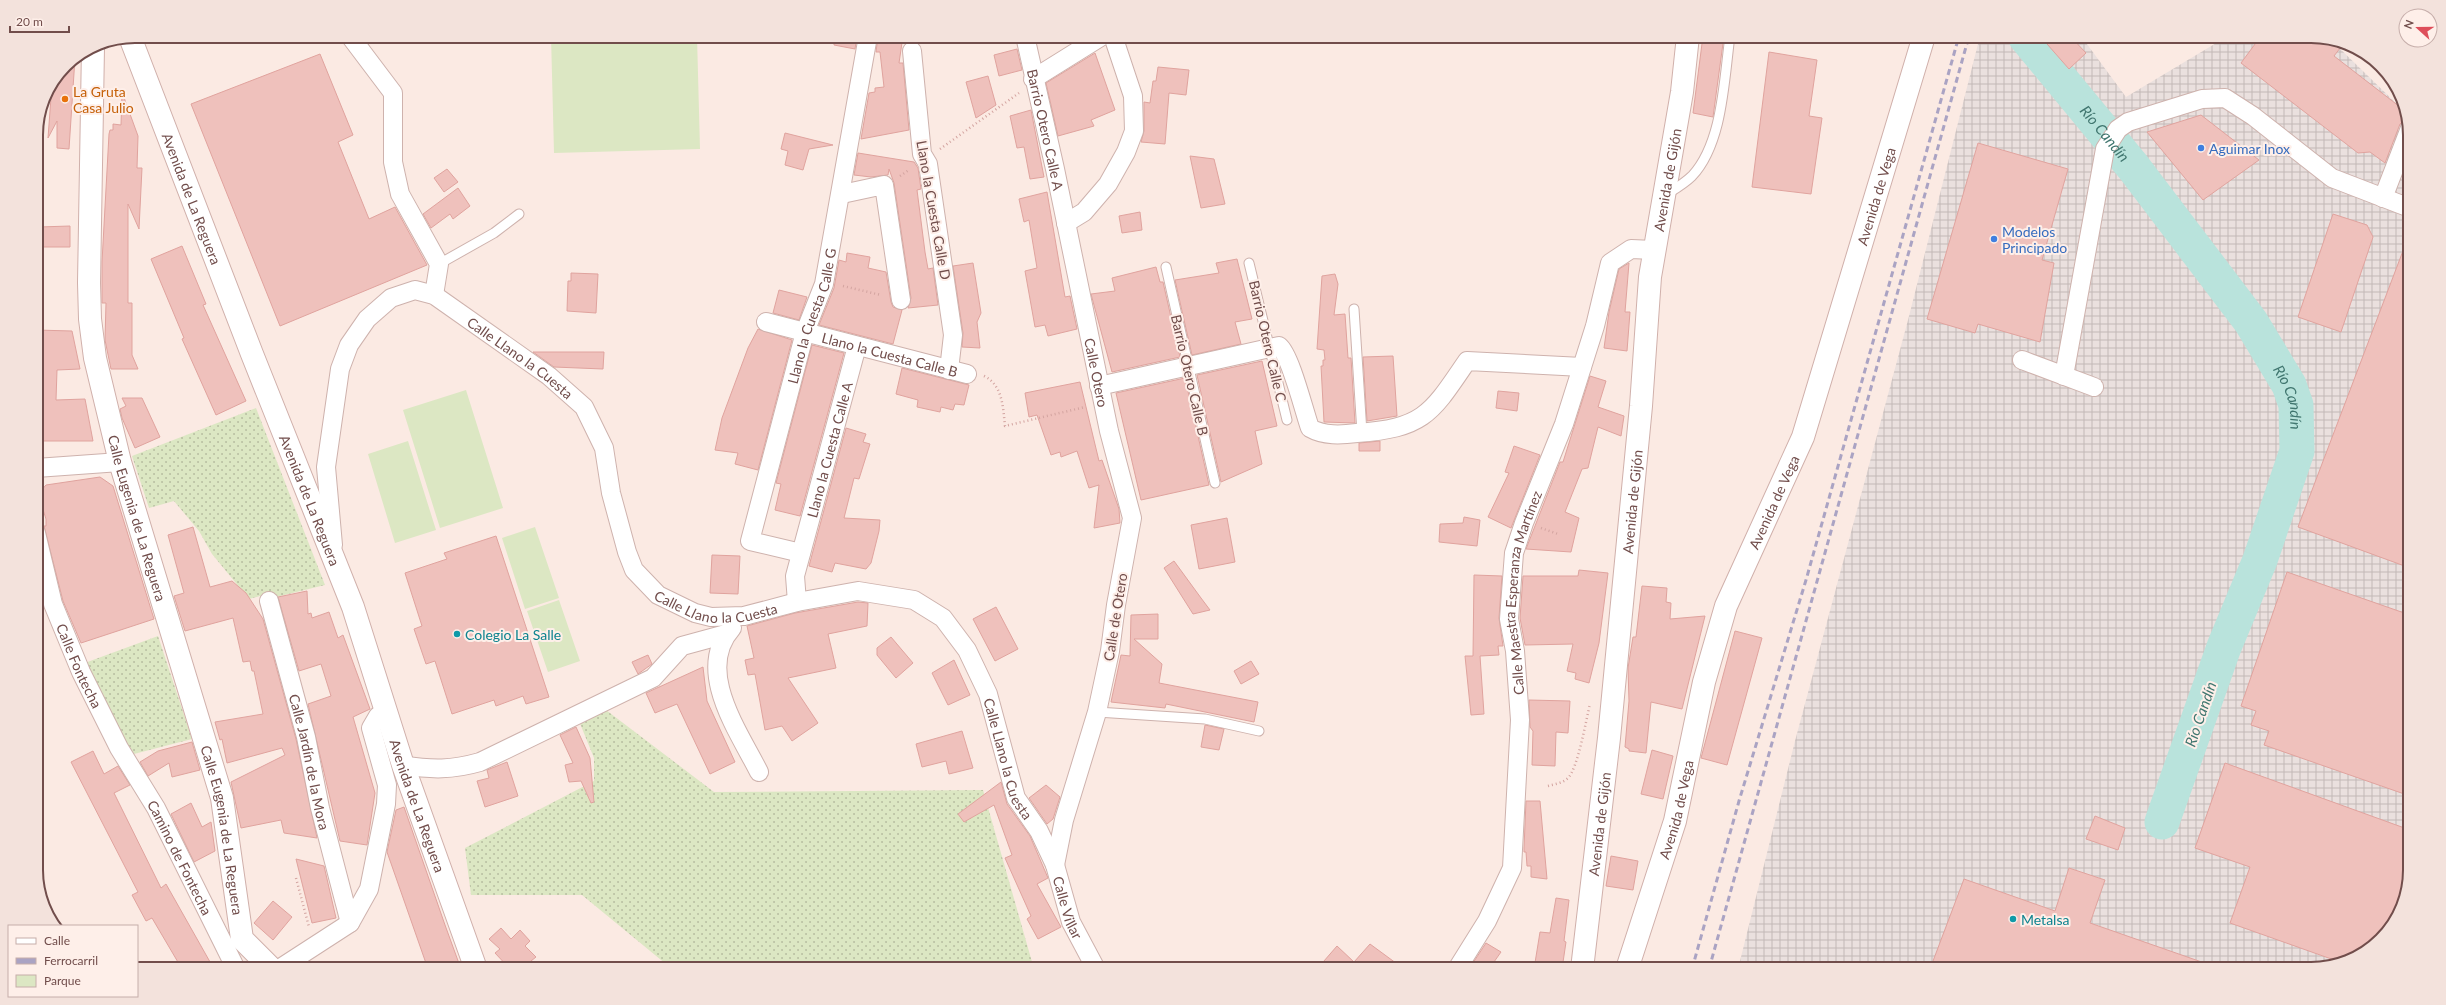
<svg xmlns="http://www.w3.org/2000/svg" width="2446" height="1005" font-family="Lato,sans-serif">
<defs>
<pattern id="industrial-grid" width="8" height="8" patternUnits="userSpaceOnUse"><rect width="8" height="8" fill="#eae0de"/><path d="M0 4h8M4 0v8" fill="none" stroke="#c2b8b6"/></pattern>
<pattern id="grass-dots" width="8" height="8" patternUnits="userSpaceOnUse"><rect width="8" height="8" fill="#dce7c3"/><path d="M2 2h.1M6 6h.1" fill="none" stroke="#b7bda0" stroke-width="1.8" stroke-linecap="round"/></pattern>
</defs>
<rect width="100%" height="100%" fill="#fbeae3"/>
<path fill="url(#industrial-grid)" d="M 1980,36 L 2081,36 L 2126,97 L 2228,36 L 2311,36 L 2331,40 L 2402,109 L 2403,107 L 2410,129 L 2410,870 L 2403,908 L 2366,952 L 2311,969 L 1738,969 L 1795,741 L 1908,320 Z"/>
<path fill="url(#grass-dots)" d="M 256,408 L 325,585 L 276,597 L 260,596 L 249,599 L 212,554 L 199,531 L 174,501 L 149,508 L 132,456 Z
M 158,636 L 192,739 L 130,755 L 82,664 Z
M 606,710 L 714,792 L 983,790 L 1034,969 L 672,969 L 582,895 L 471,895 L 465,848 L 594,781 L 594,758 L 579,721 Z"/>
<path fill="#dce7c3" d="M 551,36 L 697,36 L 700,149 L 554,153 Z
M 466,390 L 503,508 L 440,528 L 403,410 Z
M 408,441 L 436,530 L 395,543 L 368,454 Z
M 535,527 L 559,598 L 525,609 L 502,538 Z
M 559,600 L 580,661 L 548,672 L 527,611 Z"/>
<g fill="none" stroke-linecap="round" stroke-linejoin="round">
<path stroke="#b9e3dc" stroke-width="35" id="s1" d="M 2025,36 L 2134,168 L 2251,322 L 2289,385 L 2296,405 L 2297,451 L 2260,560 L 2224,647 L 2162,822"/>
</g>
<path fill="#efc1bc" stroke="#e0a39e" d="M 834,36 L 857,36 L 855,49 L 834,45 Z
M 878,36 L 903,36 L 899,63 L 903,63 L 909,130 L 861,139 L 869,93 L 875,92 L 875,88 L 884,87 L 880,52 L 876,52 Z
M 1703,36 L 1724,36 L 1713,117 L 1693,113 Z
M 2040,36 L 2070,36 L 2086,53 L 2069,69 Z
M 2261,36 L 2311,36 L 2344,43 L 2334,56 L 2404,110 L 2406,118 L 2400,124 L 2385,163 L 2370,152 L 2358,153 L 2241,63 Z
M 1017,49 L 1022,70 L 999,76 L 994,55 Z
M 1769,52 L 1817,60 L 1809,116 L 1822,118 L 1811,194 L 1752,187 Z
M 1095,53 L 1115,110 L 1091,120 L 1094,126 L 1058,136 L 1046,83 Z
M 320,54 L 353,135 L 338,142 L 369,219 L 395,207 L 427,265 L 280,326 L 191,104 Z
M 75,58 L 69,149 L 57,148 L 57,121 L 48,138 L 52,84 L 65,65 Z
M 1158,67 L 1189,70 L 1186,95 L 1169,93 L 1165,144 L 1141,142 L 1144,131 L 1144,102 L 1150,103 L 1153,81 L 1156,81 Z
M 988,76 L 996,105 L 976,118 L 966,82 Z
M 122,92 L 138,136 L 137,168 L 142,168 L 139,229 L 128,204 L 128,303 L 132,303 L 132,355 L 138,369 L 111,369 L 105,340 L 106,303 L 102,303 L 102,262 L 109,134 L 110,130 L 113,130 L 113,124 L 121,125 Z
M 1031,110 L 1044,177 L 1030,179 L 1024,147 L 1017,148 L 1010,116 Z
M 2201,115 L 2259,160 L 2203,200 L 2147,132 Z
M 785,133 L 833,145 L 809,149 L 803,170 L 785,165 L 788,151 L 781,149 Z
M 1978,143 L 2068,169 L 2042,260 L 2054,263 L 2040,342 L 1978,324 L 1975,333 L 1927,319 Z
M 858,153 L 914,162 L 918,168 L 921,189 L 917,190 L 925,252 L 928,269 L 933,268 L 938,305 L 908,308 L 911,298 L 894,183 L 889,169 L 888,175 L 871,177 L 854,175 Z
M 1190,156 L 1214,159 L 1225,204 L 1201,208 Z
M 447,169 L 458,182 L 444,192 L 434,178 Z
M 458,188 L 470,206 L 453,219 L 450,214 L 431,228 L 423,214 Z
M 1047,192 L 1065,297 L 1070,296 L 1077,329 L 1048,336 L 1045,325 L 1035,327 L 1025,271 L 1037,268 L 1029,220 L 1024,222 L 1019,199 Z
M 1140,212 L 1142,230 L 1122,233 L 1119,216 Z
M 2333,214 L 2367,225 L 2373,237 L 2341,332 L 2298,317 Z
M 70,226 L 70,247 L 40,247 L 39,227 Z
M 2409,235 L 2410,235 L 2410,568 L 2298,527 Z
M 182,246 L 206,304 L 203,305 L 246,401 L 216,415 L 182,339 L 184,338 L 151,259 Z
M 847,253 L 870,257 L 868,268 L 886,272 L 891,302 L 893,307 L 902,310 L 893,344 L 819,325 L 834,288 L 839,260 L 846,262 Z
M 1237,259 L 1252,319 L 1235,322 L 1241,344 L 1192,355 L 1175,280 L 1219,273 L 1216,263 Z
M 973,263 L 981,313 L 977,322 L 980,348 L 962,347 L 963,333 L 953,266 Z
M 1629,263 L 1625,312 L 1630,312 L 1627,351 L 1604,348 L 1609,312 L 1619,269 Z
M 1156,267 L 1160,282 L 1163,282 L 1180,357 L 1112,372 L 1091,294 L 1115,291 L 1112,278 Z
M 571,273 L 598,274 L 596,313 L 567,311 L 568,281 L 571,281 Z
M 1335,274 L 1338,284 L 1334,315 L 1345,314 L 1348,358 L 1351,358 L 1355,423 L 1324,422 L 1321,366 L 1323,366 L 1323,360 L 1325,360 L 1324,350 L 1317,349 L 1322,276 Z
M 779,290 L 807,297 L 799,320 L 773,313 Z
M 758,329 L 792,340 L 758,470 L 735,464 L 738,453 L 715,450 L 722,418 L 748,348 Z
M 36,330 L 72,331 L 80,369 L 57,370 L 56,400 L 85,399 L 93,441 L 36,441 Z
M 812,345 L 844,353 L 800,516 L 775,510 L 781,484 L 776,483 Z
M 533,352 L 604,352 L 603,369 L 554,367 Z
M 1393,356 L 1397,416 L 1367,421 L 1363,357 Z
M 1262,361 L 1277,426 L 1255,431 L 1262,464 L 1221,482 L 1197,375 Z
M 902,368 L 969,385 L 964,405 L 955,404 L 953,410 L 941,407 L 940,412 L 917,407 L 918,400 L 896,394 Z
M 1590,376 L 1606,381 L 1598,407 L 1624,416 L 1621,436 L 1598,427 L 1588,468 L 1582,469 L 1565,512 L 1579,518 L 1571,552 L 1526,549 L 1560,462 L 1563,462 Z
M 1185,378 L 1209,485 L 1141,500 L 1116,393 Z
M 1080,382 L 1099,461 L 1102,460 L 1119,509 L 1120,523 L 1094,528 L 1099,485 L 1089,488 L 1077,451 L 1061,457 L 1060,452 L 1051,455 L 1037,415 L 1029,417 L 1025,393 Z
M 1498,391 L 1519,393 L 1517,411 L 1496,408 Z
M 122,398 L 142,398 L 160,437 L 135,448 L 122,418 L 120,409 L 126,406 Z
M 846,428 L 866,434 L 863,442 L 870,444 L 859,479 L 854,478 L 844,518 L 880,520 L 879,531 L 871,563 L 866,569 L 835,563 L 832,572 L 809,566 Z
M 1380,441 L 1380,451 L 1359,451 L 1359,443 Z
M 1514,446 L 1540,455 L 1511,528 L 1488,517 L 1509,473 L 1505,472 Z
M 100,477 L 113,486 L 154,619 L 81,643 L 63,601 L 44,526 L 46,526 L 46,519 L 38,494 L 46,485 Z
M 1464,517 L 1480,520 L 1477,546 L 1439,542 L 1440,524 L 1463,523 Z
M 1227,518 L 1235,562 L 1199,569 L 1191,525 Z
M 193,527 L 210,587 L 232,581 L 246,593 L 263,619 L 296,739 L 317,838 L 284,833 L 281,820 L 241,828 L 231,782 L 285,755 L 282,748 L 227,763 L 222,739 L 220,740 L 215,722 L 263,714 L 254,671 L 252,671 L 250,661 L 243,662 L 233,618 L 185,631 L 174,596 L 184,593 L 168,535 Z
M 496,536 L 549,697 L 526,704 L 523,696 L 496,706 L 494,700 L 452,714 L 435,661 L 426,664 L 414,629 L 422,626 L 405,573 L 447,559 L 444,553 Z
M 712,555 L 740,556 L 738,594 L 710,593 Z
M 1174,561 L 1201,598 L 1210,610 L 1193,614 L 1164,568 Z
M 1579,570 L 1608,573 L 1599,643 L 1589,683 L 1575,679 L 1576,673 L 1567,671 L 1573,644 L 1525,645 L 1520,618 L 1523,576 L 1578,576 Z
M 2287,572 L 2410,615 L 2410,796 L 2264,745 L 2269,731 L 2251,725 L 2256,711 L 2241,706 Z
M 1474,575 L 1502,576 L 1499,618 L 1503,646 L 1498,646 L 1499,655 L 1480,656 L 1484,714 L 1471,715 L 1465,656 L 1473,656 Z
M 1642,586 L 1667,588 L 1666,602 L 1671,603 L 1670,619 L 1705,616 L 1682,709 L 1651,702 L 1646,753 L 1629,751 L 1629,749 L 1625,747 L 1629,701 L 1628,668 L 1633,637 L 1636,637 Z
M 307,591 L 308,614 L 311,613 L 312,618 L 329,612 L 338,638 L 343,635 L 370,709 L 353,717 L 375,793 L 367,845 L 340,841 L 308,704 L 331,696 L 321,664 L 299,671 L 278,597 Z
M 858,602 L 868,603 L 867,626 L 828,634 L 836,668 L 788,678 L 818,723 L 792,741 L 782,726 L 765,730 L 755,674 L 748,675 L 745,660 L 754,658 L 747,626 L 795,613 Z
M 996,607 L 1018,649 L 995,661 L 973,619 Z
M 1158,614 L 1158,639 L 1134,639 L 1162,664 L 1159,683 L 1258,702 L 1254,722 L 1166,704 L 1165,708 L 1111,702 L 1121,655 L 1130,656 L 1131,615 Z
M 1735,631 L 1762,638 L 1727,765 L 1701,758 Z
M 891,637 L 913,663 L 896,678 L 877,655 L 877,648 Z
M 648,655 L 652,664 L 638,674 L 632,662 Z
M 954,660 L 970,695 L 948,705 L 932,673 Z
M 1251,661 L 1259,674 L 1241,684 L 1234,671 Z
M 703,667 L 707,701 L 735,762 L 710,774 L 677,704 L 655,713 L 646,693 Z
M 1529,700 L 1570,701 L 1568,733 L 1556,732 L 1555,766 L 1532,765 L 1533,731 L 1530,727 Z
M 1205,725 L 1224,729 L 1219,750 L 1201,747 Z
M 576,727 L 590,758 L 594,802 L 591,803 L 581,781 L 569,782 L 565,765 L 573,763 L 560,735 Z
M 962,731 L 973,768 L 949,774 L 946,761 L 922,767 L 916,744 Z
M 192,742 L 200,770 L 172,777 L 169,763 L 148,776 L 140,762 L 158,751 Z
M 1652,750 L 1673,756 L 1663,799 L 1641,794 Z
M 93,751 L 104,774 L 118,766 L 130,785 L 114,793 L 161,888 L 166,884 L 214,969 L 182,969 L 152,918 L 146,921 L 132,895 L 138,892 L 71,762 Z
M 507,762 L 518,796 L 485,807 L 477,781 L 489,778 L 487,770 Z
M 2225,763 L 2410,830 L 2410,870 L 2403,908 L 2366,952 L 2337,961 L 2230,923 L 2250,867 L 2195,848 Z
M 1001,782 L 1007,804 L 1030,836 L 1048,878 L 1037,884 L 1061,927 L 1038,939 L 1027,919 L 1031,916 L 1005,858 L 1012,855 L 994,805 L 964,822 L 958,814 Z
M 1046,785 L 1060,797 L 1053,819 L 1047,824 L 1029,798 Z
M 1526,801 L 1540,801 L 1547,879 L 1531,877 L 1531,866 L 1527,866 L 1526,852 L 1524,852 L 1524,848 Z
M 191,803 L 202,827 L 211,822 L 215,851 L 194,862 L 171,814 Z
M 404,807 L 445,925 L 461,969 L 428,969 L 387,852 L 396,810 Z
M 2095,816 L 2125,828 L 2118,850 L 2086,839 Z
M 1611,856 L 1638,861 L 1633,890 L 1606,886 Z
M 296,859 L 324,866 L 336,918 L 312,923 Z
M 2069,868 L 2105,880 L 2090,923 L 2216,967 L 2215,969 L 1930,969 L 1964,879 L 2055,911 Z
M 1556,898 L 1569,900 L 1564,941 L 1566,942 L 1562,969 L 1534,969 L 1540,932 L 1550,933 Z
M 273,901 L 292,917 L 273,940 L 254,923 Z
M 501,928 L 511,939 L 520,930 L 530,941 L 525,946 L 536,957 L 531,961 L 539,969 L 510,969 L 495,953 L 500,949 L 489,939 Z
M 1486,943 L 1501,952 L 1489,969 L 1469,969 Z
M 1370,944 L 1404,969 L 1317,969 L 1337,946 L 1354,962 Z"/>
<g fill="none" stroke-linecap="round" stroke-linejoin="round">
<defs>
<path id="lane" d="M 1667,194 C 1675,189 1685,183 1692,176 C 1723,143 1724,79 1730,36
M 1249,263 L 1287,420
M 439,264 L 494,233 L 519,214
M 1166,267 L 1215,483
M 1354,309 L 1362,433
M 1097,712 L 1205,719 L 1259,731"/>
<g id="street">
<path d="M 350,36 L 393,93 L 393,162 L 400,194 L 439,264 L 434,295"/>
<path id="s2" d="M 1025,36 L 1055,169 L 1109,431 L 1132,518 L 1116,605 L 1110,651 L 1097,712 L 1064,820 L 1055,865"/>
<path d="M 912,51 L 922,154 L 928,164 L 953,335 L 949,370"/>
<path d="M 1033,79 L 1102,36"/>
<path d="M 842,194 L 884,185 L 901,300"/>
<path d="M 2383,198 L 2410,128"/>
<path d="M 1066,223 L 1084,212 L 1108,184 L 1126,152 L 1134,131 L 1133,96 L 1113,36"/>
<path id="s3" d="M 766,322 L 967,374"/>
<path d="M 2022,360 L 2094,387"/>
<path d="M 2064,376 L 2105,149 L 2118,129 L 2128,122 L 2202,99 L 2225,98 L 2253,116 L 2332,178 L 2410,208"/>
<path d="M 1099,386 L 1279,346 C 1290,354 1304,411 1310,428 C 1324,436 1341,435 1357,433 C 1424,428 1431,414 1467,361 L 1582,367"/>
<path d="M 36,468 L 120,462"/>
<path id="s4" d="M 36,533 L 53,604 L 81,672 L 119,748 L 156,808 L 236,969"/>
<path id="s5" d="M 333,545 L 326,467 L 340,369 L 349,345 L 367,319 L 391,298 L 415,290 L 434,295 L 549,376 L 584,407 L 604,448 L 611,493 L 627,552 L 634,570 L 658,595 L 695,613 L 711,617 L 744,616 L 797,602 L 858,591 L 914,600 L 943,618 L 967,650 L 988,694 L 1016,798 L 1039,831 L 1055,865 L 1071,922 L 1096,969"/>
<path id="s6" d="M 801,553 L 750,541 L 805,332 L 824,284 L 868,36"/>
<path id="s7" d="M 269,601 L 306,737 L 320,808 L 350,923"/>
<path id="s8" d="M 797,602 L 795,576 L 857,346"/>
<path d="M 732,628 C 694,670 739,732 759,772"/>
<path d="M 403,765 C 432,770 452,770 480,762 L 653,678 L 682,646 L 726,634"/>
<path d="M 279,969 L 350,923 L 369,889 L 386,804 L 387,785 L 371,728 L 378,716 L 387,711"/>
<path id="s9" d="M 1457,969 L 1487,921 L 1512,868 L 1520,720 L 1515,651 L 1509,619 L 1514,553 L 1524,523 L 1564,424 L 1595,326 L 1610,263 L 1631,249 L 1654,250"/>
</g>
<g id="secondary">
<path id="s10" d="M 130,37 L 252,354 L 353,607 L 403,765 L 476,969"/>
<path id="s11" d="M 93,47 L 89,283 L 90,319 L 95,358 L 120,462 L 222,798 L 242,939 L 272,969"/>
<path id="s12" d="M 1582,969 L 1609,738 L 1641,406 L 1650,277 L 1682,92 L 1688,36"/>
<path id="s13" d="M 1627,969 L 1675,821 L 1704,682 L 1726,606 L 1803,437 L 1924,36"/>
</g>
</defs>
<use href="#lane" stroke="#ceb2ad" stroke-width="11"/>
<use href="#street" stroke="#ceb2ad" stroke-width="20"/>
<use href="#secondary" stroke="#d0b0ab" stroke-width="24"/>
<path stroke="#d3a4a0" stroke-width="2.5" stroke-dasharray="1 3" stroke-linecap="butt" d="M 940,149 L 1019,93
M 900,176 L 909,170
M 843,286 L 881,295
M 984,376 C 1003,385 1003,408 1005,426 L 1085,407
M 1541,528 L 1558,534
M 1548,786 C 1555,784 1563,783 1568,778 C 1578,768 1586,720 1590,704
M 296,878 L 309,927"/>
<use href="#lane" stroke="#fff" stroke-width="9"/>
<use href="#street" stroke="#fff" stroke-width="18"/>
<use href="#secondary" stroke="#fff" stroke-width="22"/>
<path stroke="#aaa3c3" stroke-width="3" stroke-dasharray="6 4" stroke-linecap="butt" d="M 1692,969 L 1739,801 L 1806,580 L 1959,36
M 1709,969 L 1969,36"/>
</g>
<circle fill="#e8710a" stroke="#feefe9" stroke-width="1.5" cx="65" cy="99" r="4"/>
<g fill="#3f7fe0" stroke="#feefe9" stroke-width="1.5">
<circle cx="2201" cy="148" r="4"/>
<circle cx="1994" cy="239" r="4"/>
</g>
<g fill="#0f9aa8" stroke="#feefe9" stroke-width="1.5">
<circle cx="457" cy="634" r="4"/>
<circle cx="2013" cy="919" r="4"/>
</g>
<g text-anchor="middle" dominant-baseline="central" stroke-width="4" stroke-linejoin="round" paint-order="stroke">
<g font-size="14" fill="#c56008" stroke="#feefe9" text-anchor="start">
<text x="73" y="91">La Gruta<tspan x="73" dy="16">Casa Julio</tspan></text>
</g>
<g font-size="14" fill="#714d4b" stroke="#feefe9">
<text stroke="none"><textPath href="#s2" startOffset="96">Barrio Otero Calle A</textPath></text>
<text stroke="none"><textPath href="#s12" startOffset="794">Avenida de Gijón</textPath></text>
<text stroke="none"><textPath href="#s13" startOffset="814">Avenida de Vega</textPath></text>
<text stroke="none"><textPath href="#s10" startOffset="173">Avenida de La Reguera</textPath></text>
<text transform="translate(934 210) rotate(80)">Llano la Cuesta Calle D</text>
<text stroke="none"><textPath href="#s6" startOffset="286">Llano la Cuesta Calle G</textPath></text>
<text transform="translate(1268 341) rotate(77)">Barrio Otero Calle C</text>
<text stroke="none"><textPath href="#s3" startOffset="128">Llano la Cuesta Calle B</textPath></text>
<text stroke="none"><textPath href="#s5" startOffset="418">Calle Llano la Cuesta</textPath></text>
<text stroke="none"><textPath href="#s2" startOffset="344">Calle Otero</textPath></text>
<text transform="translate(1190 375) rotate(77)">Barrio Otero Calle B</text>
<text stroke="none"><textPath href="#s8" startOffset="157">Llano la Cuesta Calle A</textPath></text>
<text stroke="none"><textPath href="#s10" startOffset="497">Avenida de La Reguera</textPath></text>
<text stroke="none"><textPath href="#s12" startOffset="470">Avenida de Gijón</textPath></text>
<text stroke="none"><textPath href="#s13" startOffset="491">Avenida de Vega</textPath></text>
<text stroke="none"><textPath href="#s11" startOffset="477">Calle Eugenia de La Reguera</textPath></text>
<text stroke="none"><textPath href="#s9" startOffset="393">Calle Maestra Esperanza Martínez</textPath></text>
<text stroke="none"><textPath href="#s5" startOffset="766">Calle Llano la Cuesta</textPath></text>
<text transform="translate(1115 617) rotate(-81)">Calle de Otero</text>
<text stroke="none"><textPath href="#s4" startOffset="140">Calle Fontecha</textPath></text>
<text stroke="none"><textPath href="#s5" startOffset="1160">Calle Llano la Cuesta</textPath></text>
<text stroke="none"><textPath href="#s7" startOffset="166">Calle Jardín de la Mora</textPath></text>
<text stroke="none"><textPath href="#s10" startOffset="821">Avenida de La Reguera</textPath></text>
<text stroke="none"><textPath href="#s13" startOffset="167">Avenida de Vega</textPath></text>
<text stroke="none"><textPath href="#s12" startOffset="146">Avenida de Gijón</textPath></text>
<text stroke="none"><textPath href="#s11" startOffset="801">Calle Eugenia de La Reguera</textPath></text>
<text stroke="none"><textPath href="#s4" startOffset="357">Camino de Fontecha</textPath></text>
<text stroke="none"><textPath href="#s5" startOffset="1322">Calle Villar</textPath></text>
</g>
<g font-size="14" fill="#366cbe" stroke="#feefe9" text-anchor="start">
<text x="2209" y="148">Aguimar Inox</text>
<text x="2002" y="231">Modelos<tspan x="2002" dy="16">Principado</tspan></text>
</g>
<g font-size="14" fill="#0d838f" stroke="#feefe9" text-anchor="start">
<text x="465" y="634">Colegio La Salle</text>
<text x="2021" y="919">Metalsa</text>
</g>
<g font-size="15" font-style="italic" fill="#40766f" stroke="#feefe9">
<text stroke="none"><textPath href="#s1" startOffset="126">Río Candín</textPath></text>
<text stroke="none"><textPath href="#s1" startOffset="450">Río Candín</textPath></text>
<text transform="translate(2200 714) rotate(-71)">Río Candín</text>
</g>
</g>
<path d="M0 0H2446V1005H0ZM135 43H2311A92 92 0 0 1 2403 135V870A92 92 0 0 1 2311 962H135A92 92 0 0 1 43 870V135A92 92 0 0 1 135 43Z" fill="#f3e2dc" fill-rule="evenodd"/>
<path fill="none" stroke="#714d4b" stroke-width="2" d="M135 43H2311A92 92 0 0 1 2403 135V870A92 92 0 0 1 2311 962H135A92 92 0 0 1 43 870V135A92 92 0 0 1 135 43Z"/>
<rect x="8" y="925" width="130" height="72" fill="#feefe9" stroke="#c6aeaa"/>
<rect x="16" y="938" width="20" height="6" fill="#ffffff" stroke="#c6aeaa"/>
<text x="44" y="945" font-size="12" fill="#714d4b">Calle</text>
<rect x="16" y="958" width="20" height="6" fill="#aaa3c3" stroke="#c6aeaa"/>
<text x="44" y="965" font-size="12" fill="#714d4b">Ferrocarril</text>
<rect x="16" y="975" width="20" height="12" fill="#dce7c3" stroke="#c6aeaa"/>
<text x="44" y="985" font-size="12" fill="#714d4b">Parque</text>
<g transform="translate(2418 28) rotate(291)"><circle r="19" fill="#feefe9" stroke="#c6aeaa"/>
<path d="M0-3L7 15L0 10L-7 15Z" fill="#de4e5a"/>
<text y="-6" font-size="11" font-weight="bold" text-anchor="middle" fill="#714d4b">N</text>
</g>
<path d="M10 26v6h59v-6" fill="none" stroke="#714d4b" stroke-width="2"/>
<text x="16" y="26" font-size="12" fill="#714d4b" stroke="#feefe9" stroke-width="3" paint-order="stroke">20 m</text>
</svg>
